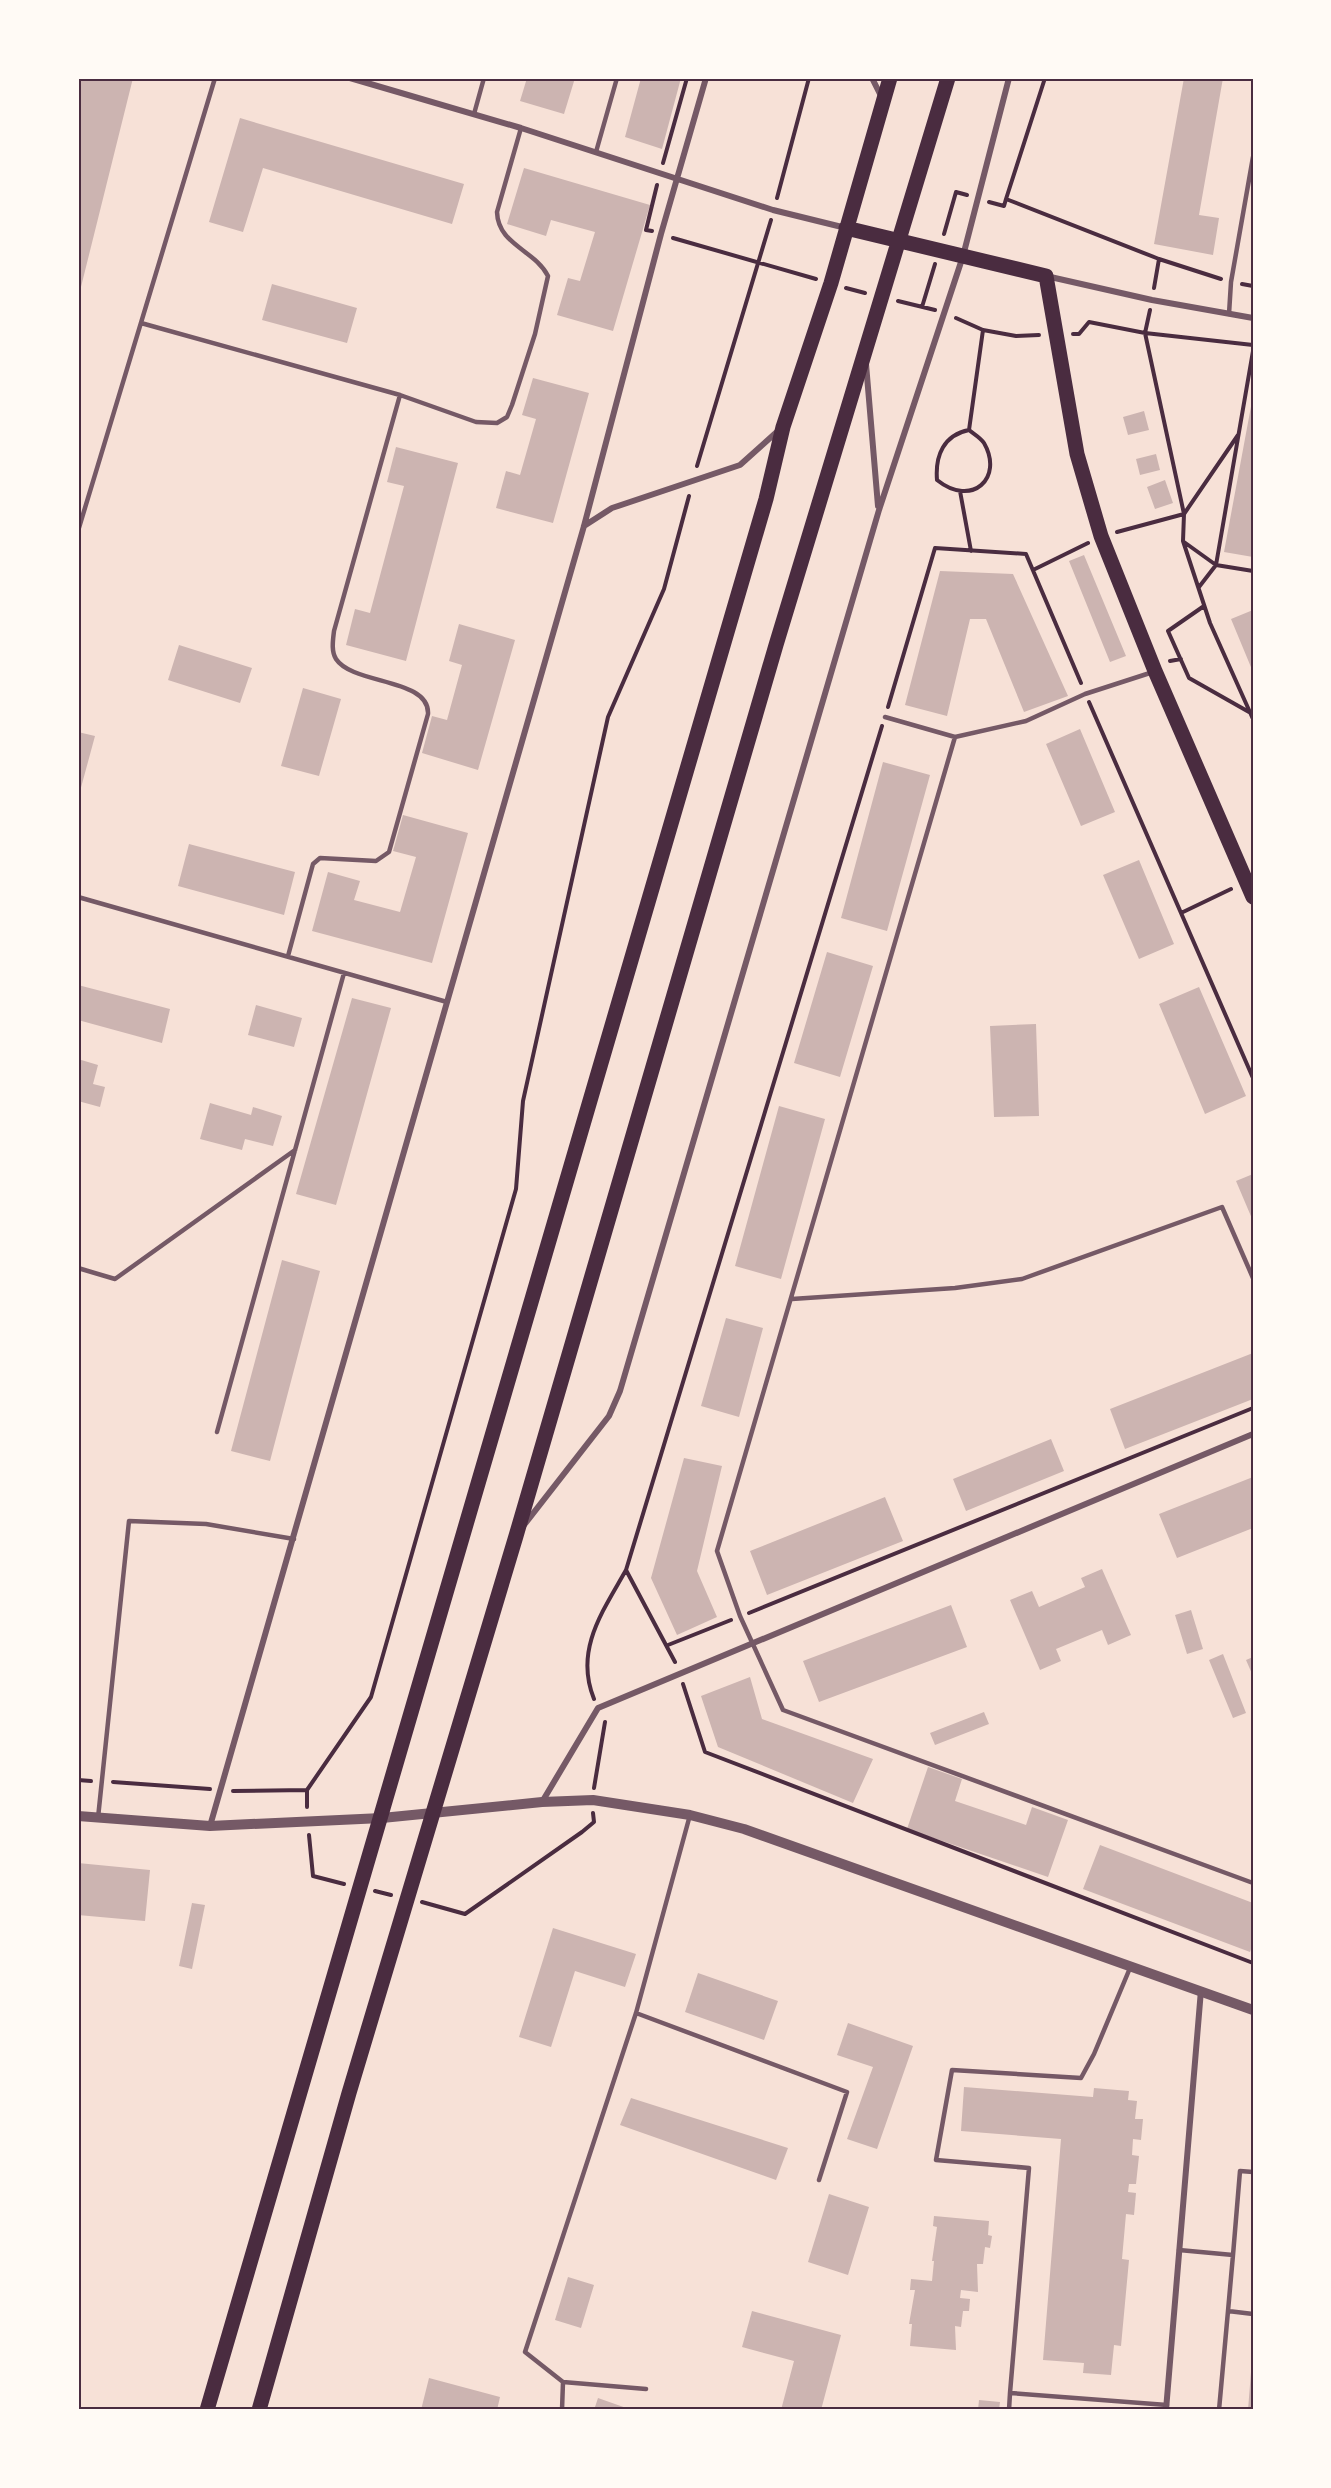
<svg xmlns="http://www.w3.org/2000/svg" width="1331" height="2488" font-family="'Exo 2',sans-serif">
<rect width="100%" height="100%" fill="#f7e1d7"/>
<path fill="#ccb4b1" d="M 78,78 L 133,78 L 79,295 L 78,295 Z
M 527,78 L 575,78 L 564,114 L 520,101 Z
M 641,78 L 681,78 L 662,149 L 625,137 Z
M 1184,78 L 1223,78 L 1199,215 L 1219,218 L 1213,255 L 1154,244 Z
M 240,118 L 464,184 L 452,224 L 263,168 L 243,232 L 209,222 Z
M 524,168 L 650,205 L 613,331 L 557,315 L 568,278 L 580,281 L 595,232 L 551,220 L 546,236 L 507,224 Z
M 272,284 L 357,308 L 347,343 L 262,320 Z
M 533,378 L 589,393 L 553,523 L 496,508 L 506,471 L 520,475 L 536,419 L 522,415 Z
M 1252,401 L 1253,401 L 1253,557 L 1224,552 Z
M 1144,411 L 1149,430 L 1128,435 L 1123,417 Z
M 396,447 L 458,463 L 406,661 L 346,645 L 355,609 L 370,613 L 404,486 L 387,482 Z
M 1156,454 L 1160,470 L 1140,475 L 1136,459 Z
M 1165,480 L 1173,503 L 1155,509 L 1147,487 Z
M 1084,555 L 1126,656 L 1110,662 L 1069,561 Z
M 940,571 L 1013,574 L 1068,696 L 1024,712 L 986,619 L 970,619 L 947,716 L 905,705 Z
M 1253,610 L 1253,672 L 1231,619 Z
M 459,624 L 515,640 L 478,770 L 422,753 L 432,716 L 447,720 L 462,665 L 449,661 Z
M 179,645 L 252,668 L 240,703 L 168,680 Z
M 303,688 L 341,699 L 319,776 L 281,766 Z
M 1080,729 L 1115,812 L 1081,826 L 1046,744 Z
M 78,732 L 95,736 L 79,795 L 78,795 Z
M 883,762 L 930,775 L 887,931 L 841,918 Z
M 403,815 L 468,833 L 432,963 L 312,931 L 328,872 L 360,881 L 354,900 L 400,912 L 416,857 L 393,851 Z
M 189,844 L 295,872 L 284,915 L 178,886 Z
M 1139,860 L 1174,944 L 1139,959 L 1103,875 Z
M 827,952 L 873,966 L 840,1077 L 794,1063 Z
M 78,985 L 170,1009 L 162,1043 L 78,1020 Z
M 1199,987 L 1246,1096 L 1205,1114 L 1159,1004 Z
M 352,998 L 391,1008 L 336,1205 L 296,1194 Z
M 256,1005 L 302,1018 L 294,1047 L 248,1035 Z
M 1036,1024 L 1039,1116 L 994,1117 L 990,1026 Z
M 78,1059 L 98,1065 L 93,1084 L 105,1087 L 100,1107 L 78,1101 Z
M 210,1103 L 251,1115 L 253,1107 L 282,1116 L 273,1146 L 245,1139 L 242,1150 L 200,1139 Z
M 779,1106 L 825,1119 L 781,1279 L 735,1266 Z
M 1253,1174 L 1253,1221 L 1236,1181 Z
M 282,1260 L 320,1271 L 270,1461 L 231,1451 Z
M 726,1318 L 763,1328 L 739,1417 L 701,1406 Z
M 1253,1353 L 1253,1399 L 1125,1449 L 1110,1409 Z
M 1051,1439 L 1064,1471 L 966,1511 L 953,1479 Z
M 684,1458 L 722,1466 L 697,1571 L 717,1617 L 677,1635 L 651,1578 Z
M 1253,1477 L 1253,1528 L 1177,1558 L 1159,1514 Z
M 885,1497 L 903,1541 L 767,1595 L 750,1551 Z
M 1102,1569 L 1131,1635 L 1108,1645 L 1102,1630 L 1056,1649 L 1061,1661 L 1040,1670 L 1010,1600 L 1032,1591 L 1039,1607 L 1085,1587 L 1081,1578 Z
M 951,1605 L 967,1647 L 819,1702 L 803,1661 Z
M 1191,1610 L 1203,1649 L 1187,1654 L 1175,1615 Z
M 1223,1654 L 1246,1713 L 1233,1718 L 1209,1660 Z
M 1253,1657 L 1253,1676 L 1246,1660 Z
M 750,1677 L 762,1719 L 873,1759 L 853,1803 L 718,1747 L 701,1696 Z
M 984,1712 L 989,1724 L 935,1745 L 930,1733 Z
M 928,1767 L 962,1779 L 955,1801 L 1026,1825 L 1032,1807 L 1068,1820 L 1048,1877 L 907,1829 Z
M 1100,1845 L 1253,1903 L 1253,1944 L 1250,1952 L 1083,1889 Z
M 78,1863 L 150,1870 L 145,1921 L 78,1915 Z
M 192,1903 L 205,1905 L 192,1969 L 179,1966 Z
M 553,1928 L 636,1954 L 625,1987 L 575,1971 L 551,2047 L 519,2037 Z
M 698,1973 L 778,2001 L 764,2040 L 685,2012 Z
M 848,2023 L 913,2046 L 877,2149 L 847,2139 L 873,2067 L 837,2055 Z
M 964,2087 L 1093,2097 L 1094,2088 L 1129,2091 L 1128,2100 L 1137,2101 L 1135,2119 L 1143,2119 L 1141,2140 L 1133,2139 L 1132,2155 L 1139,2156 L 1136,2184 L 1129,2184 L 1128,2192 L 1136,2193 L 1134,2215 L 1126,2214 L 1122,2259 L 1129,2260 L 1121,2346 L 1114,2345 L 1111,2375 L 1083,2373 L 1084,2363 L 1043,2360 L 1061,2139 L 961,2131 Z
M 631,2098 L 788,2148 L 776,2180 L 620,2125 Z
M 829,2194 L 869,2207 L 848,2275 L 808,2262 Z
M 934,2216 L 989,2221 L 988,2235 L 992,2236 L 990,2248 L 985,2247 L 983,2264 L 977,2264 L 978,2292 L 961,2290 L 960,2298 L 970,2299 L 969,2311 L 963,2311 L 961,2327 L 955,2326 L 956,2350 L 910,2346 L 912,2324 L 909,2324 L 915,2290 L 910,2290 L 911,2279 L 932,2281 L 934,2261 L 932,2261 L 937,2227 L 933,2226 Z
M 568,2277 L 594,2285 L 581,2328 L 555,2320 Z
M 752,2311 L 841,2335 L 821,2410 L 781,2410 L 794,2361 L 742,2347 Z
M 1251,2372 L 1253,2410 L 1248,2410 Z
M 429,2378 L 500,2397 L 497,2410 L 421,2410 Z
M 598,2398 L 632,2410 L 594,2410 Z
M 979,2400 L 1000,2402 L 999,2410 L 978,2410 Z"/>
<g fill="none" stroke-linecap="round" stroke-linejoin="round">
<path stroke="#4a2c40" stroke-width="4" d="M 1045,78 L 1006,199 L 1159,259 L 1221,279
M 663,163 L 687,78
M 777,198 L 809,78
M 989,202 L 1004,206 L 1006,199
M 652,231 L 646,230 L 657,185
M 944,234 L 956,192 L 967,195
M 673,238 L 816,279
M 1242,284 L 1253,286
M 846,288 L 865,293
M 1154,288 L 1159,259
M 898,301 L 935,310
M 922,307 L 935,264
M 1150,310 L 1145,333 L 1184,514 L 1183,541 L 1210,623 L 1253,719
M 956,318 L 983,330
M 1073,334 L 1079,334 L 1089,322 L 1145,333 L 1253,345
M 969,430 L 983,330 L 1016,336 L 1039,335
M 969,430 C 974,434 981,438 984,443 C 1004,478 972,508 937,480 C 935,455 944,435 969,430 Z
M 697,466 L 771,220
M 960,491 L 971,551
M 1117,532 L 1184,514 L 1238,435
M 1184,542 L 1216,565 L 1253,571
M 1033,570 L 1088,543
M 1199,587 L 1216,565 L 1253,351
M 1204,606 L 1168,631 L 1189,678 L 1249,712
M 1170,661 L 1181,659
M 1089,702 L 1253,1078
M 888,707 L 935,548 L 1026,554 L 1081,683
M 1181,913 L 1231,889
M 626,1570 L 675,1662
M 749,1613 L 1253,1408
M 668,1645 L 731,1620
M 683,1684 L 705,1752 L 1253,1963
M 594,1699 C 574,1650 603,1611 626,1570 L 882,726
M 78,1780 L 91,1781
M 113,1782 L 210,1789
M 594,1788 L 605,1722
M 233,1791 L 307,1790
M 307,1807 L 307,1790 L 371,1697 L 516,1189 L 523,1101 L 608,717 L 664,589 L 689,496
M 309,1835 L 313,1876 L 344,1884
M 375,1891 L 391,1895
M 422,1902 L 465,1914 L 582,1832 L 594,1822 L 593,1813"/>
<path stroke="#755966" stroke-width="4.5" d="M 474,114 L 484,78
M 596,152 L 617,78
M 1229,314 L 1231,282 L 1253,157
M 141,323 L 400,395 L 476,422 L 497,423 L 507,417 L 512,405 L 535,334 L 548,276 C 535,250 498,245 497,212 L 521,128
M 78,531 L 215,78
M 885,717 L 955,737 L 1026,721 L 1085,694 L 1153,672
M 955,737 L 717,1551 L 740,1616 L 783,1710 L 1253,1883
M 78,897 L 447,1002
M 288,956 L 313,864 L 320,858 L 376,861 L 389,852 L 428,714 C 430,678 353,685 336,659 C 331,651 333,640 334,631 L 400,395
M 78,1268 L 115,1279 L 295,1150
M 792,1299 L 955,1288 L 1022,1279 L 1222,1207 L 1253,1278
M 217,1432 L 344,973
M 98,1818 L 129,1521 L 206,1524 L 294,1539
M 1130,1968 L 1094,2054 L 1081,2078 L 952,2070 L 936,2160 L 1029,2168 L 1010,2393 L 1167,2405
M 636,2013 L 847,2092 L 819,2180
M 1179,2250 L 1233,2255 L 1228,2311 L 1253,2314
M 1233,2255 L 1240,2171 L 1253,2172
M 563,2382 L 646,2389
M 562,2410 L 563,2382 L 525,2352 L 636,2013 L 690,1815
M 1009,2410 L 1010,2393
M 1219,2410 L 1228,2311"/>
<path stroke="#755966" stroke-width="6" d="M 350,78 L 521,128 L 773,210 L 846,228
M 872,78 L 881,96
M 1046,276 L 1152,300 L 1253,318
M 866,364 L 878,506
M 584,526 L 612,508 L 740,465 L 779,430
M 524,1525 L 609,1416 L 620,1391 L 879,510 L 963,256 L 1009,78
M 542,1802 L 598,1708 L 1253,1434
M 210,1826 L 584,526 L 661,234 L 706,78
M 1166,2410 L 1201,1990"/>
<path stroke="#755966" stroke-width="10" d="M 78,1816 L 210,1826 L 382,1818 L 542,1802 L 593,1800 L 690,1815 L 744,1829 L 1253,2010"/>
<path stroke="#4a2c40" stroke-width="15" d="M 846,228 L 1046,276 L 1077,454 L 1101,536 L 1155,671 L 1253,897
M 207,2410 L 766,499 L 783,427 L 831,283 L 890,78
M 259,2410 L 349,2093 L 516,1536 L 776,645 L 948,78"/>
</g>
<rect width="1331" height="2488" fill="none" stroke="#fffaf5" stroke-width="159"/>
<rect x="80" y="80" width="1172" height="2328" fill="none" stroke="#4a2c40" stroke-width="2"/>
</svg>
